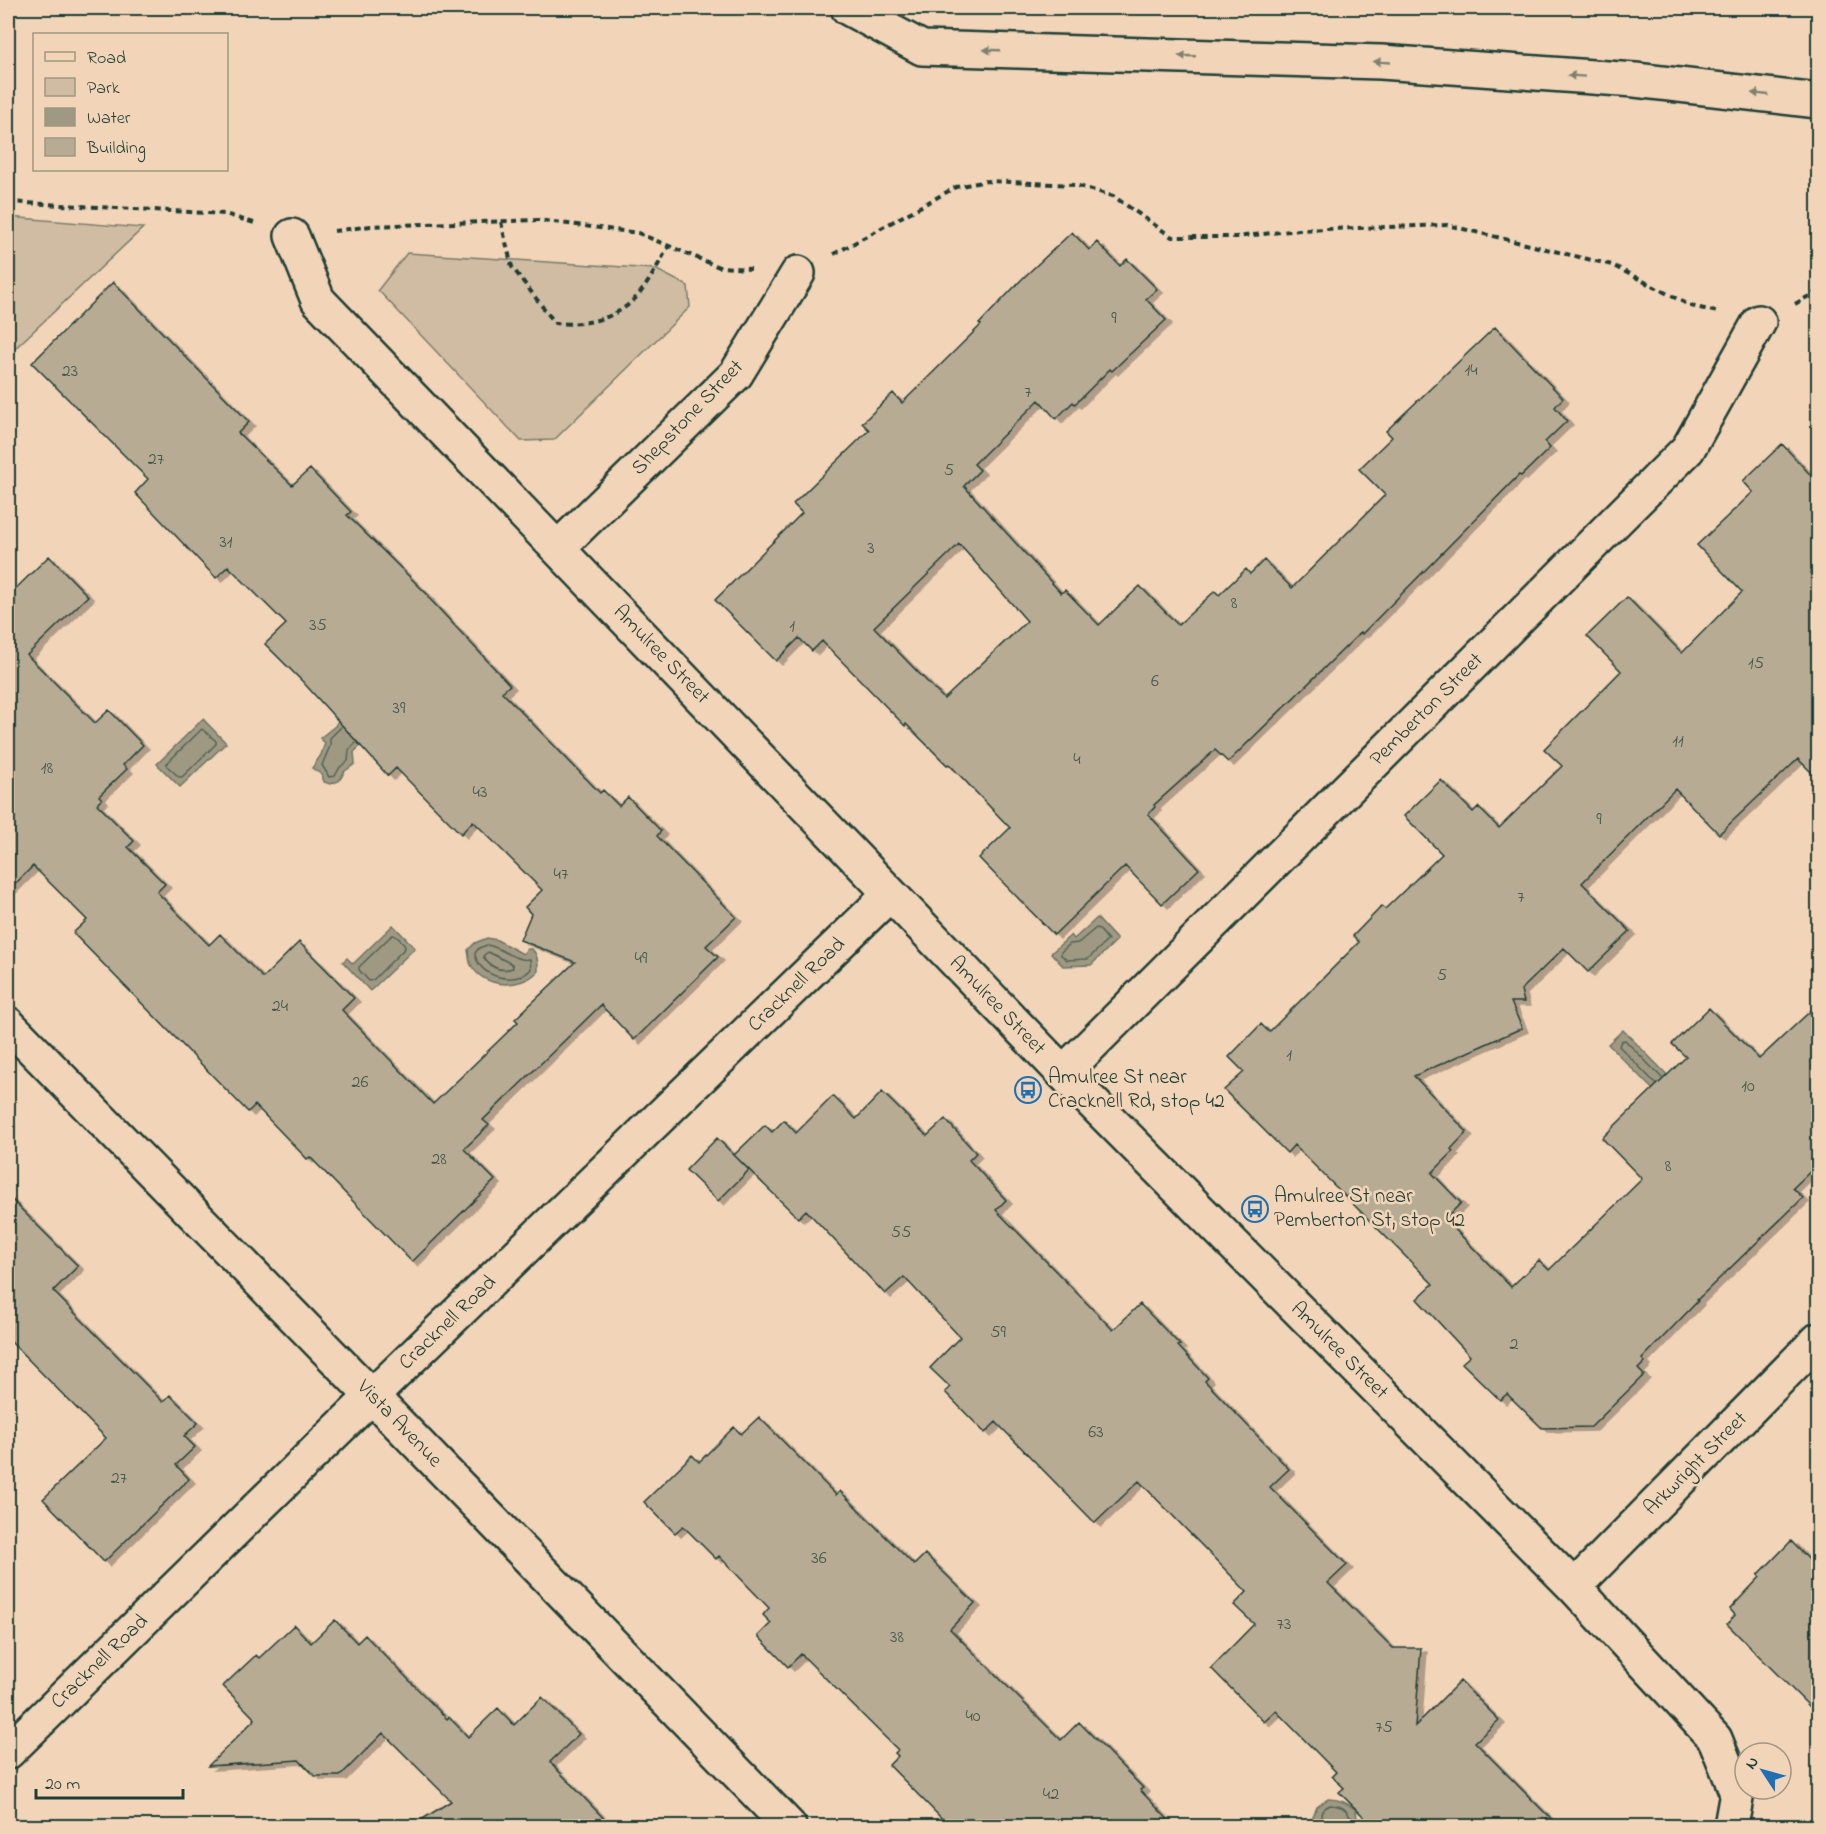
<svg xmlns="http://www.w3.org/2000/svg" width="1826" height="1834" font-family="'Indie Flower',sans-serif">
<defs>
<filter id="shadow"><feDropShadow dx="6" dy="4" stdDeviation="0" flood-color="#0004"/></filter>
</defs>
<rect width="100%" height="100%" fill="#f2d5b8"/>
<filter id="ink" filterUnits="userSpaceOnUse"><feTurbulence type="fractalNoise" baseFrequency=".0167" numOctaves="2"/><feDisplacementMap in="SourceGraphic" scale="12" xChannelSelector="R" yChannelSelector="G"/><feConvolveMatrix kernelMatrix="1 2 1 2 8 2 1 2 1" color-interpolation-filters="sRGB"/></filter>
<g filter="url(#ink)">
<path fill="#d0bca2" stroke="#787c6b" stroke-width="1.5" d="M 8,217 L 143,228 L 8,355 Z
M 407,253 L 655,269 L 688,286 L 690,307 L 554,440 L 521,441 L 378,290 Z"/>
<path fill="#9f9983" stroke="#6c7463" stroke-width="1.5" d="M 203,719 L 226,743 L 180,787 L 157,764 Z
M 339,719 L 365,742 L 354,752 L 355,764 L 345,771 L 339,781 L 330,784 L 324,782 L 322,775 L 312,768 L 321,755 L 325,743 L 320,738 L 335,726 Z
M 1097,918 L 1117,940 L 1091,965 L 1063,966 L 1051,953 L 1071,935 L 1074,939 Z
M 393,925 L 415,948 L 370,991 L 343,962 L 347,958 L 353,964 Z
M 487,938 L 497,940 L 523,954 L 527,949 L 532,949 C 538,955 538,963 538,971 C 521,990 483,988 471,965 C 469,961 469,955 468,950 L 475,943 Z
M 1623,1030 L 1684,1092 L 1670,1107 L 1608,1044 Z
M 1328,1799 C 1339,1799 1346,1802 1356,1810 L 1357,1818 L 1368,1826 L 1319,1826 L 1313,1817 L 1317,1807 Z"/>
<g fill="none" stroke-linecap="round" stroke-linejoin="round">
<path stroke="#526254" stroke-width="1.5" d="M 341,727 L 330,738 L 330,746 L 322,765 L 329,777 L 335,776 L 340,767 L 348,761 L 349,750 L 356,743
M 202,729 L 216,741 L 216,744 L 182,777 L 179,777 L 167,766 L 167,763 Z
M 1096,928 L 1099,929 L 1108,940 L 1088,959 L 1067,960 L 1061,955 L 1061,952 L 1070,944 L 1078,943 Z
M 392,935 C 397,935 405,944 405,948 L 373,980 L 369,981 L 359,970 L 359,967 Z
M 487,945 C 502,947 514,962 530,959 L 531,969 C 516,987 477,977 475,953 L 479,948 Z
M 488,952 L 512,964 L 513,968 C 500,972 490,968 483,956 Z
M 1656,1084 L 1619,1046 L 1621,1041 L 1625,1040 L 1662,1078
M 1322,1826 C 1321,1815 1318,1811 1330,1805 C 1352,1806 1345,1817 1358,1826"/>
</g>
<path fill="#b7ab94" stroke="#1f3d34" stroke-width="1.5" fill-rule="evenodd" filter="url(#shadow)" d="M 1072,232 L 1089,250 L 1097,242 L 1120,266 L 1127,259 L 1157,289 L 1146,299 L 1166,320 L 1112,371 L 1110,369 L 1075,404 L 1073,402 L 1056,419 L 1039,400 L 974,464 L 980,470 L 964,486 L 1061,593 L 1065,590 L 1099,625 L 1140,586 L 1178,625 L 1215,591 L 1219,595 L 1246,569 L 1250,574 L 1264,560 L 1292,588 L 1385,495 L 1359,469 L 1392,437 L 1386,431 L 1495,327 L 1563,398 L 1555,407 L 1567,421 L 1545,442 L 1550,448 L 1521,476 L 1519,475 L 1362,634 L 1361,632 L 1228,762 L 1215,750 L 1154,805 L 1155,807 L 1148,814 L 1199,869 L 1162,904 L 1125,866 L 1054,935 L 979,858 L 1010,828 L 949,764 L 947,765 L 906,724 L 905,726 L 822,641 L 812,651 L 799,638 L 776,661 L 715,600 L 802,513 L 793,504 L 869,430 L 862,423 L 893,393 L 902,403 L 981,325 L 979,324 L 1022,279 ZM 959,544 L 1027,621 L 944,699 L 874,627 Z
M 113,282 L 249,422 L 238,433 L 292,485 L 310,469 L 351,512 L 347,515 L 429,596 L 428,597 L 510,685 L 502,692 L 600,793 L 603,790 L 619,806 L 628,797 L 661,831 L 657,836 L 736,917 L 706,946 L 718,957 L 634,1040 L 601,1005 L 483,1120 L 489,1125 L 464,1149 L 495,1180 L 412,1262 L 310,1157 L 307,1159 L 255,1105 L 248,1112 L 73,933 L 87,920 L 33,866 L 8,891 L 8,596 L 49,556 L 88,596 L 27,655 L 95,723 L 109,710 L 143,745 L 123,765 L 127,769 L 99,796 L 102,799 L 97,804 L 134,841 L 128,847 L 165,884 L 157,892 L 209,945 L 220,934 L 263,978 L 299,942 L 354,998 L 342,1010 L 433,1104 L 518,1022 L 515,1019 L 575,962 L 520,940 L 531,914 L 525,907 L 542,890 L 473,821 L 461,834 L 396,768 L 388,776 L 302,681 L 265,644 L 286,624 L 228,566 L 216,578 L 135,493 L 148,479 L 32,363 Z
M 1782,444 L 1818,483 L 1818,706 L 1816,777 L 1798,759 L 1719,834 L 1675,789 L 1582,883 L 1630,931 L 1588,972 L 1564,948 L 1521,990 L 1524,1002 L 1511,1002 L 1522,1028 L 1414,1076 L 1467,1132 L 1451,1149 L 1453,1152 L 1432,1173 L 1461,1203 L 1445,1219 L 1511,1287 L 1539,1260 L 1549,1270 L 1642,1179 L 1602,1138 L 1686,1057 L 1672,1044 L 1709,1008 L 1759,1059 L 1818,1004 L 1818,1164 L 1793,1188 L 1803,1198 L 1697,1300 L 1698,1301 L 1642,1359 L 1645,1362 L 1638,1369 L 1644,1375 L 1591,1427 L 1542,1428 L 1507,1394 L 1500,1400 L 1462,1363 L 1470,1356 L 1417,1299 L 1433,1284 L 1294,1145 L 1287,1153 L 1224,1090 L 1244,1072 L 1229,1057 L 1261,1024 L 1269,1032 L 1359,942 L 1353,936 L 1382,906 L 1385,909 L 1442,854 L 1404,816 L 1441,780 L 1473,812 L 1478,807 L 1499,828 L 1562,766 L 1544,749 L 1621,671 L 1587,636 L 1627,597 L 1682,653 L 1742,592 L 1697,545 L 1753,492 L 1743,481 Z
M 882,1092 L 927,1136 L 945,1119 L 976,1153 L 969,1160 L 1006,1200 L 996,1210 L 1113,1330 L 1140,1304 L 1180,1345 L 1178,1346 L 1208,1378 L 1205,1381 L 1289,1469 L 1270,1487 L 1347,1565 L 1328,1583 L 1393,1648 L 1421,1648 L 1415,1726 L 1460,1681 L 1499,1720 L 1475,1742 L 1559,1827 L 1374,1827 L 1339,1792 L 1344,1788 L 1332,1776 L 1336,1772 L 1276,1711 L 1264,1722 L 1211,1668 L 1254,1624 L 1234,1605 L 1247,1592 L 1139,1481 L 1095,1523 L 996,1422 L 985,1433 L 945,1392 L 950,1387 L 930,1368 L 960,1337 L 904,1277 L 885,1294 L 806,1210 L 798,1218 L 734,1155 L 765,1125 L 772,1132 L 784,1120 L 796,1133 L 833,1096 L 856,1119 Z
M 717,1138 L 749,1170 L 718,1201 L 686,1170 Z
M 8,1196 L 78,1266 L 53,1291 L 163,1402 L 170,1395 L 198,1423 L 184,1436 L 195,1447 L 176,1465 L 189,1479 L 104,1562 L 43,1499 L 106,1438 L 8,1339 Z
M 759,1417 L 836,1495 L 840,1491 L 914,1565 L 925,1554 L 975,1603 L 950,1629 L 1061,1740 L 1079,1722 L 1143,1788 L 1140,1790 L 1175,1827 L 950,1827 L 889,1765 L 898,1756 L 895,1753 L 898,1750 L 801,1654 L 788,1667 L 758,1636 L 771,1623 L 763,1615 L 769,1608 L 719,1556 L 716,1559 L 683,1526 L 675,1533 L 644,1502 L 692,1455 L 699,1462 L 734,1427 L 741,1434 Z
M 1791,1541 L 1818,1569 L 1818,1715 L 1727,1624 L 1735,1615 L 1730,1609 L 1760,1577 L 1758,1575 Z
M 335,1620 L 357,1643 L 365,1635 L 447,1719 L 449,1717 L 468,1737 L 498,1708 L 514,1725 L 542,1697 L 579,1734 L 550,1762 L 612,1827 L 410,1827 L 451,1801 L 383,1733 L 340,1776 L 315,1776 L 299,1760 L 208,1766 L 255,1719 L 223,1686 L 256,1655 L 259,1658 L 294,1625 L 311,1643 Z"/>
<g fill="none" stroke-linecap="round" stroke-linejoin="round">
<defs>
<path id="minor" d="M 292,236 L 318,300 L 1063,1073 L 1574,1587 L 1715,1739 L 1737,1793 L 1731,1826
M 558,548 L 736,374 L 798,273
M 8,1024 L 354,1378 L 789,1826
M 1063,1073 L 1688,449 L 1759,322
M 1574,1587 L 1818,1340
M 8,1752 L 371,1397 L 889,895"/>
<path id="motorway" d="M 848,8 L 922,48 L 1381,62 L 1635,80 L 1818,101"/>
</defs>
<use href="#minor" stroke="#1f3d34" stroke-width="38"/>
<use href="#motorway" stroke="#1f3d34" stroke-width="38"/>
<path stroke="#1f3d34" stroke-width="4" stroke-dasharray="6 4.5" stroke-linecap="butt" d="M 8,202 L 225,214 L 254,223
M 501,222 L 512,267 L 555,323 C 585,326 619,319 639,294 C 651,280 659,262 669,246
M 334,231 L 371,226 L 538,220 L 638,233 L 719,267 L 751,269
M 834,254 L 956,187 L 987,181 L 1075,185 L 1113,196 L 1172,237 L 1236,237 L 1299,230 L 1447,225 L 1612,265 L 1691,306 L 1718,312
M 1795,304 L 1818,291"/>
<use href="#minor" stroke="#f2d5b8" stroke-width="33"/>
<use href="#motorway" stroke="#f2d5b8" stroke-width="33"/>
</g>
<defs><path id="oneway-solid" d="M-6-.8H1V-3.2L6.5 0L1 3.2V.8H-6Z" transform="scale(1.5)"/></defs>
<g fill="#7e816f">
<use href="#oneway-solid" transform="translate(992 50) rotate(-178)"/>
<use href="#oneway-solid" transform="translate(1187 56) rotate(-178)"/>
<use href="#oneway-solid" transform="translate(1382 62) rotate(-177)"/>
<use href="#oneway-solid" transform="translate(1576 76) rotate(-176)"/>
<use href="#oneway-solid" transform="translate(1760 94) rotate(-174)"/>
</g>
</g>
<defs>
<symbol id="bus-ring" viewBox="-11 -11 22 22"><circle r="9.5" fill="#f2d5b8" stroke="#1f6fb2" stroke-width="1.5"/><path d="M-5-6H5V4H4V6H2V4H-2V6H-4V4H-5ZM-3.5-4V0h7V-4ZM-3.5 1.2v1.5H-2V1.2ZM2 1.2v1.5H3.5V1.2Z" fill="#1f6fb2"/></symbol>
</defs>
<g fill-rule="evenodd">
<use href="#bus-ring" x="1013" y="1075" width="30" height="30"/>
<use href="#bus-ring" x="1240" y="1194" width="30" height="30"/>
</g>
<g text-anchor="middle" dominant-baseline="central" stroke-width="5" stroke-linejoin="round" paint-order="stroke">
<g font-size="18" fill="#45584c">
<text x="1114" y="319">9</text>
<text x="1471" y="371">14</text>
<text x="70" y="372">23</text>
<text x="1028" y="393">7</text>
<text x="156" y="460">27</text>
<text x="949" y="471">5</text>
<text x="226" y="543">31</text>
<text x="871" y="549">3</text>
<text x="1234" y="604">8</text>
<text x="318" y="626">35</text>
<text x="792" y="627">1</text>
<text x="1756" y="664">15</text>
<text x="1155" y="682">6</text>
<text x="399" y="709">39</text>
<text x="1678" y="742">11</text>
<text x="1077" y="760">4</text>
<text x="47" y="769">18</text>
<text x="480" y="793">43</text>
<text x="1599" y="820">9</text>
<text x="561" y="875">47</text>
<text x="1521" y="898">7</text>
<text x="641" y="959">49</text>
<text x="1442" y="976">5</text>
<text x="280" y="1007">24</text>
<text x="1289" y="1056">1</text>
<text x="360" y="1083">26</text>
<text x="1748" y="1087">10</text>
<text x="439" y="1160">28</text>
<text x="1668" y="1167">8</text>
<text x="901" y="1233">55</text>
<text x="998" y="1333">59</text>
<text x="1514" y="1345">2</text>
<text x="1096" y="1433">63</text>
<text x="119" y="1479">27</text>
<text x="819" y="1559">36</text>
<text x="1284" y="1625">73</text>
<text x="897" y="1638">38</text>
<text x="973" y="1717">40</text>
<text x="1384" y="1728">75</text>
<text x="1051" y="1795">42</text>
</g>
<g font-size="21" fill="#1f3d34" stroke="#f2d5b8">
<text transform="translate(688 418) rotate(-46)">Shepstone Street</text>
<text transform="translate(661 655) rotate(46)">Amulree Street</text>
<text transform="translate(1427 710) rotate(-45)">Pemberton Street</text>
<text transform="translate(797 985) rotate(-44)">Cracknell Road</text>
<text transform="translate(997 1006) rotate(46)">Amulree Street</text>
<text transform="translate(448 1323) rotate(-44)">Cracknell Road</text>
<text transform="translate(1339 1351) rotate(45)">Amulree Street</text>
<text transform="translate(399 1424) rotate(46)">Vista Avenue</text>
<text transform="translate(1696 1464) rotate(-45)">Arkwright Street</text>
<text transform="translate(100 1662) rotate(-44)">Cracknell Road</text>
</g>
<g font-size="21" fill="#1f3d34" stroke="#f2d5b8" text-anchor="start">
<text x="1048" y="1078">Amulree St near<tspan x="1048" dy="24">Cracknell Rd, stop 42</tspan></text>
<text x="1274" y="1197">Amulree St near<tspan x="1274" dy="24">Pemberton St, stop 42</tspan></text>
</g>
</g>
<rect width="1826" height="1834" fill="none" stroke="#f2d5b8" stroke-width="30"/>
<rect x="15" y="15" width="1796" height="1804" fill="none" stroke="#1f3d34" stroke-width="2" filter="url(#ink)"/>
<rect x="33" y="33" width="195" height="138" fill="#f2d5b8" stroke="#9e9883" stroke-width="1.5"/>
<rect x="45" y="52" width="30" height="9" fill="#f2d5b8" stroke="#9e9883" stroke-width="1.5"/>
<text x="87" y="63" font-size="18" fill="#1f3d34">Road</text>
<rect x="45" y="78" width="30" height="18" fill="#d0bca2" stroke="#9e9883" stroke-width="1.5"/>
<text x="87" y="93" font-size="18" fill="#1f3d34">Park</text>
<rect x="45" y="108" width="30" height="18" fill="#9f9983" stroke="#9e9883" stroke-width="1.5"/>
<text x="87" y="123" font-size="18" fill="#1f3d34">Water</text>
<rect x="45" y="138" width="30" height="18" fill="#b7ab94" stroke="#9e9883" stroke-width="1.5"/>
<text x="87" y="153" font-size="18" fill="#1f3d34">Building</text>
<g transform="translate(1763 1771) rotate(306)"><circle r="28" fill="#f2d5b8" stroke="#9e9883" stroke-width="1.5"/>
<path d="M0-4.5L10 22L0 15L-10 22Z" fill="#1f6fb2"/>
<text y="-9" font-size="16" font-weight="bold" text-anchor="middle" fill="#1f3d34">N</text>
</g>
<path d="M36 1789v9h147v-9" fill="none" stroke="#1f3d34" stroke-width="3"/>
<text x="45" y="1789" font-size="18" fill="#1f3d34" stroke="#f2d5b8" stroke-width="4.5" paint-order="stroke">20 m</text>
</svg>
